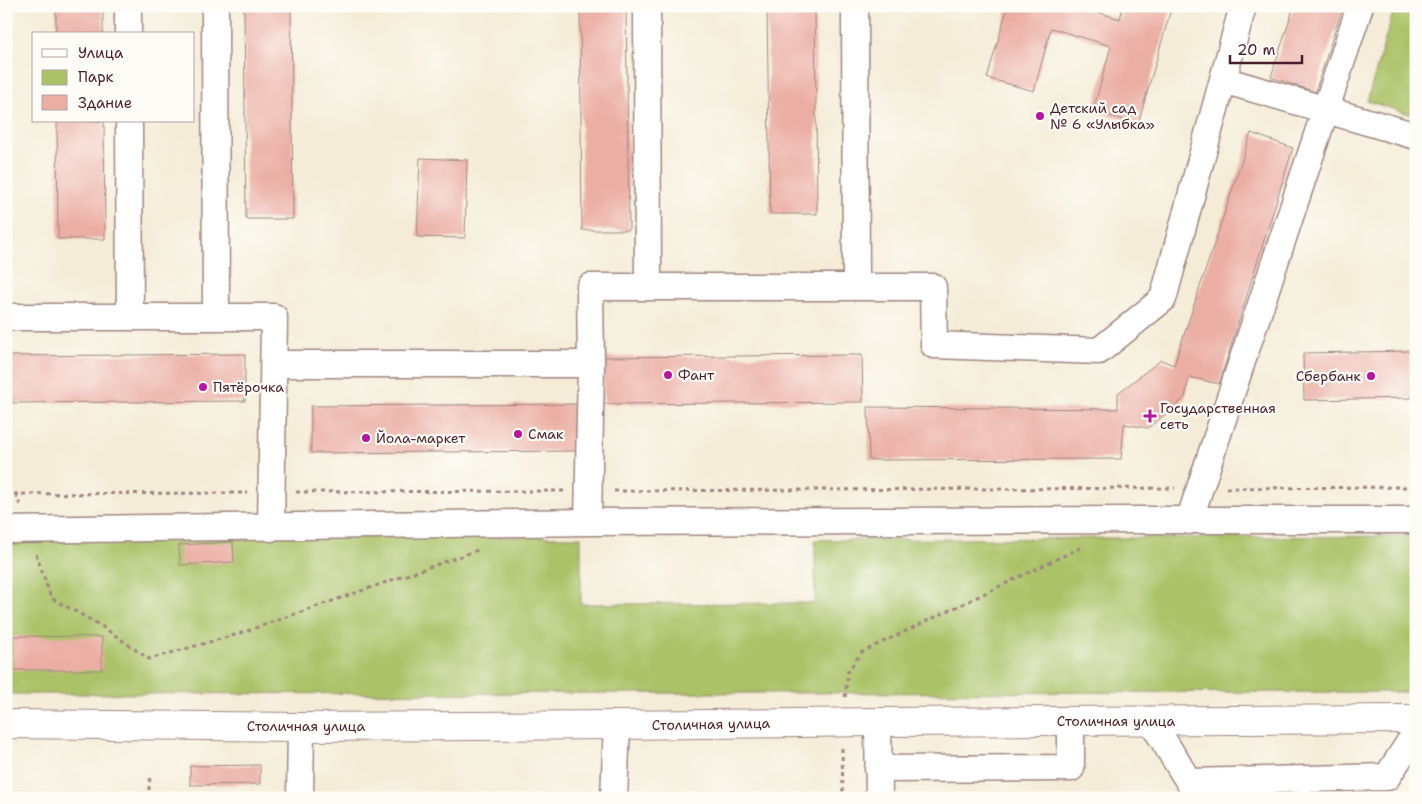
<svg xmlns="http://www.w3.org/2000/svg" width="1422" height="804" font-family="'Shantell Sans',sans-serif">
<rect width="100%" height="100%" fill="#fdfcf7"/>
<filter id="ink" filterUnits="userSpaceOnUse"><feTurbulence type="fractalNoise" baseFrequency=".02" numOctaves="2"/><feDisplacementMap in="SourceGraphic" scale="10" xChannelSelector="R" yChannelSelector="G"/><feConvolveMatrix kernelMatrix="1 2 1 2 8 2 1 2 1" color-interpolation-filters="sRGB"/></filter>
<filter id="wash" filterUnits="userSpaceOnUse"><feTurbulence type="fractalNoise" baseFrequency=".0096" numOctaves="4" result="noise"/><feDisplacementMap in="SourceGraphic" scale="20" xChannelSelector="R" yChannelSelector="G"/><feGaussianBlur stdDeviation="1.12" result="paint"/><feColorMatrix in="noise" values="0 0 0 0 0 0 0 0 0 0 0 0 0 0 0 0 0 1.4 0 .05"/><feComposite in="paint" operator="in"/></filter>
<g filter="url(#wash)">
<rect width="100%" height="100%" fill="#f4ecd7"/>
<path fill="#abc267" stroke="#7a7049" d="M 1395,6 L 1416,6 L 1416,116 L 1367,101 Z
M 6,535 L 581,537 L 581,604 L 815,603 L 815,540 L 1416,536 L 1416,692 L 6,694 Z"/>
<g id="blocks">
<path fill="#ebaea4" d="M 56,6 L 103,6 L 103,34 L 56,34 Z
M 244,6 L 291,6 L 293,219 L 246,219 Z
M 580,6 L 626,6 L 629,230 L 582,230 Z
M 767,6 L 815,6 L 817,214 L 770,214 Z
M 1008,6 L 1077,6 L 1120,19 L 1123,6 L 1172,6 L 1138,124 L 1093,111 L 1111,46 L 1051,28 L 1034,91 L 987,78 Z
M 1294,6 L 1343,6 L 1315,92 L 1271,77 Z
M 57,121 L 104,121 L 105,239 L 58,239 Z
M 1251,133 L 1293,148 L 1219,384 L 1189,377 L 1185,398 L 1148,428 L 1124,424 L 1121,459 L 869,460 L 868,407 L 1118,409 L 1118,393 L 1161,360 L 1174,365 Z
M 420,158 L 467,160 L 465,238 L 417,237 Z
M 1411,351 L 1412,398 L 1304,400 L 1303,353 Z
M 245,354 L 245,401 L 6,403 L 6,356 Z
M 862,355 L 863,402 L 604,404 L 603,357 Z
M 579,404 L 580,451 L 311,453 L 311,406 Z
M 233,542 L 234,562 L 180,565 L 179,545 Z
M 13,636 L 102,637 L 102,670 L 13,670 Z
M 260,765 L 260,784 L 190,785 L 190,766 Z"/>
</g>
</g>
<g filter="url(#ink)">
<use href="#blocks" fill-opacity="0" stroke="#9f8681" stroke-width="1"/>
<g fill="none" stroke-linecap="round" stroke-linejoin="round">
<defs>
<path id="minor" d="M 128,6 L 128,34
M 215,6 L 216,317
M 647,6 L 648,286
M 855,6 L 856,287
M 1223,80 L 1416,136
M 129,121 L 130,317
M 6,317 L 274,317 L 271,528
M 274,364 L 591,364 L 588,522
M 591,364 L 590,287 L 933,287 L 934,345 L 1099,351 L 1163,299 L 1243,6
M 1189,521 L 1360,6
M 6,530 L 588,522 L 1140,520 L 1416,520
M 1151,720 L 1189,782 L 1387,777 L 1416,732
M 878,722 L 879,798
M 878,769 L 1071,768 L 1071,721
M 300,798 L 301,727
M 614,798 L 617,725"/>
<path id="major" d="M 6,724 L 301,727 L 617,725 L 878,722 L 1416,719"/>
</defs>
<use href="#minor" stroke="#9f8681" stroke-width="29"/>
<use href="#major" stroke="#9f8681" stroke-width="30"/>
<path stroke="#9f8681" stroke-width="3" stroke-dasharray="4 4" stroke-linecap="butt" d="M 1226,488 L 1416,487
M 614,491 L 1175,488
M 296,492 L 565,491
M 6,494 L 248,493
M 16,494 L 20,505
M 36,554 L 51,598 L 100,625 L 149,659 L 238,634 L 478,550
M 845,697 L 848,671 L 862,652 L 1084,546
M 842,748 L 843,798
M 148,798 L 150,778"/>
<use href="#minor" stroke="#fff" stroke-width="26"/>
<use href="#major" stroke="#fff" stroke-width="28"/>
</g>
</g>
<g fill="#b5179e" stroke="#fdfcf7" stroke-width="2">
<circle cx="1040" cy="116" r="5"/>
<circle cx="668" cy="375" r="5"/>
<circle cx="1371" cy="376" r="5"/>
<circle cx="203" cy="387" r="5"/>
<path d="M1147.5 408.5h5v5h5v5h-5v5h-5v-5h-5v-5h5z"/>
<circle cx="518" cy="434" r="5"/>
<circle cx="366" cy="438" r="5"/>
</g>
<g text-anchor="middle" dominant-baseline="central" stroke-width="4.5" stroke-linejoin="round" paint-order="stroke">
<g font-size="14" fill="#4a1f2b" stroke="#fdfcf7" text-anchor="start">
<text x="1050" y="108">Детский сад<tspan x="1050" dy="16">№ 6 «Улыбка»</tspan></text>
<text x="678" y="375">Фант</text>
<text x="1361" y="376" text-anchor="end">Сбербанк</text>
<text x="213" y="387">Пятёрочка</text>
<text x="1160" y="408">Государственная<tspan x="1160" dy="16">сеть</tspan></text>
<text x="528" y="434">Смак</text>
<text x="376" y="438">Йола-маркет</text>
</g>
<g font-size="14" fill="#4a1f2b" stroke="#fdfcf7">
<text x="1116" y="721">Столичная улица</text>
<text transform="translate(711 724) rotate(-1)">Столичная улица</text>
<text x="306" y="726">Столичная улица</text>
</g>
</g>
<rect width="1422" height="804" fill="none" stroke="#fdfcf7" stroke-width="25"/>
<rect x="32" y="32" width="162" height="90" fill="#fdfcf7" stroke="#b5a4a5"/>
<rect x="42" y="49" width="25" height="8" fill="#ffffff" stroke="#b5a4a5"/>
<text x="78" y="58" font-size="15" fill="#4a1f2b">Улица</text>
<rect x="42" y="70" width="25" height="15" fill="#abc267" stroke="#b5a4a5"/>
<text x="78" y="82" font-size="15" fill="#4a1f2b">Парк</text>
<rect x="42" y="95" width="25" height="15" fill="#ebaea4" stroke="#b5a4a5"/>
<text x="78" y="108" font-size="15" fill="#4a1f2b">Здание</text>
<path d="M1230 55v8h72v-8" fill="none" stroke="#4a1f2b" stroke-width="2.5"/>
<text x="1237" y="55" font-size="15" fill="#4a1f2b" stroke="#fdfcf7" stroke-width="4" paint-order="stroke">20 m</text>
</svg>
